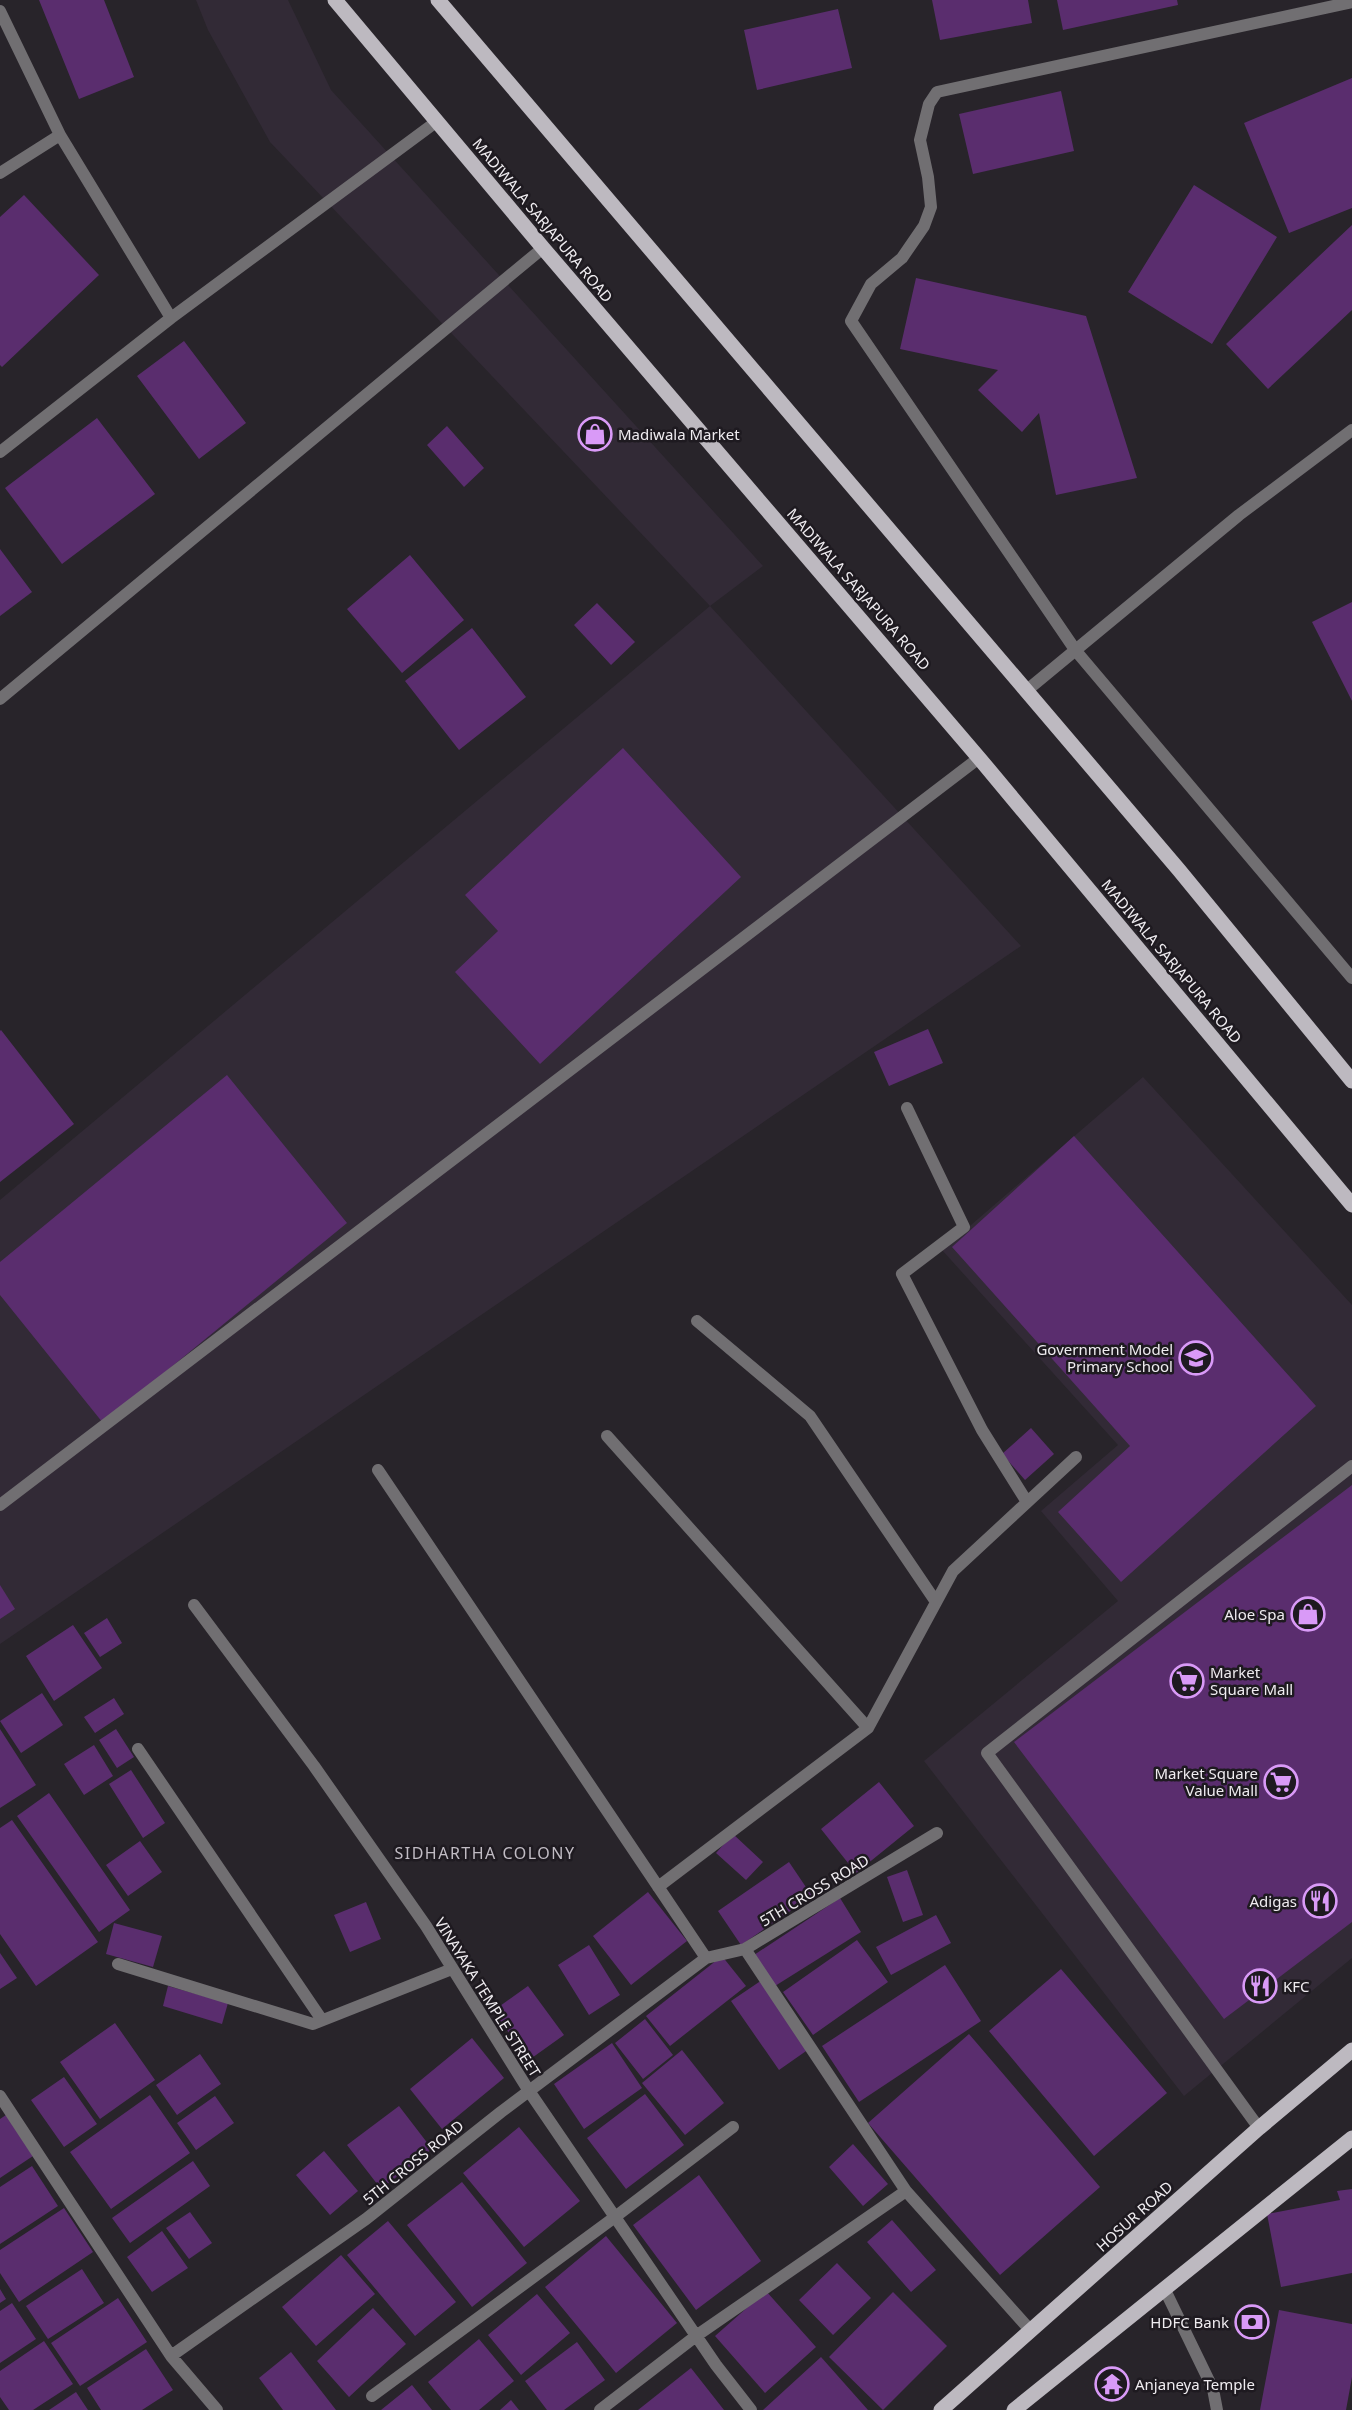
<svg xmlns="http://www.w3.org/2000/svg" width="1352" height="2410" font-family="'Noto Sans',sans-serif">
<rect width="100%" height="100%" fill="#28242a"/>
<path fill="#322a36" d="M 196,0 L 288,0 L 331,90 L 763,566 L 710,606 L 1021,946 L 0,1644 L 0,1200 L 710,606 L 270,142 L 208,30 Z
M 1143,1077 L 1352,1305 L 1352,1958 L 1184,2096 L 924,1761 L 1118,1601 L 1041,1511 L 1118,1445 L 942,1250 Z"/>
<path fill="#5a2d6e" d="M 39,0 L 104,0 L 134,77 L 79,99 Z
M 932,0 L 1028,0 L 1032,23 L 940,40 Z
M 1057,0 L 1177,0 L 1178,5 L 1063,30 Z
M 838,9 L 852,68 L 757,90 L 744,30 Z
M 1352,78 L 1352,208 L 1289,233 L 1244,123 Z
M 1061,91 L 1074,151 L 973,174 L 959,114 Z
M 1194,185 L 1277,237 L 1212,344 L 1128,292 Z
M 24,195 L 99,275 L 2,367 L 0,365 L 0,217 Z
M 1352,225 L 1352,310 L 1268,389 L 1226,344 Z
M 916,278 L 1086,316 L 1137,478 L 1056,495 L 1039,413 L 1022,432 L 978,390 L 998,370 L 900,349 Z
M 184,341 L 246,423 L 199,459 L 137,376 Z
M 97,418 L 155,494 L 62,564 L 5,488 Z
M 447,426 L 484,468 L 464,487 L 427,445 Z
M 0,549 L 32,592 L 0,616 Z
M 410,555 L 464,620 L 402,673 L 347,609 Z
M 1352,602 L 1352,701 L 1312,622 Z
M 597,603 L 635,642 L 611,665 L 574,625 Z
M 472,628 L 526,697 L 459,750 L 405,681 Z
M 623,748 L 741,877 L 540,1064 L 455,972 L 498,931 L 465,895 Z
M 928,1029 L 943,1063 L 889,1086 L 874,1052 Z
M 1,1030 L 74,1124 L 0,1182 L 0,1031 Z
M 227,1075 L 347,1223 L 103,1423 L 0,1295 L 0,1262 Z
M 1074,1136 L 1316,1406 L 1121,1582 L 1058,1512 L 1130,1446 L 952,1247 Z
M 1031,1428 L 1054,1454 L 1025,1480 L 1002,1454 Z
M 1352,1485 L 1352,1922 L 1224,2019 L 1014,1742 Z
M 0,1585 L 15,1609 L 0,1619 Z
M 107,1618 L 122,1643 L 100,1657 L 84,1633 Z
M 73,1625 L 102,1668 L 54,1701 L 26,1656 Z
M 42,1693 L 63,1725 L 21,1753 L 0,1721 Z
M 114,1698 L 124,1714 L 95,1733 L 84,1717 Z
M 0,1729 L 36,1785 L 0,1808 Z
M 116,1729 L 134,1757 L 117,1768 L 99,1740 Z
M 94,1745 L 113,1776 L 84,1795 L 64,1764 Z
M 131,1770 L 165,1823 L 143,1838 L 109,1784 Z
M 879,1782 L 914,1826 L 856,1873 L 821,1829 Z
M 49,1793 L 130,1910 L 99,1932 L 17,1816 Z
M 12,1820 L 98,1942 L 36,1986 L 0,1934 L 0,1828 Z
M 733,1834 L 763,1862 L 746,1880 L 716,1853 Z
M 140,1841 L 162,1872 L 128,1896 L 106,1865 Z
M 789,1862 L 812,1896 L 741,1945 L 718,1911 Z
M 907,1870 L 923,1915 L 903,1922 L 887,1877 Z
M 648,1892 L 687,1941 L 631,1985 L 593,1936 Z
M 840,1898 L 861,1932 L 775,1986 L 754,1955 Z
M 366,1902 L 381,1939 L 350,1952 L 334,1915 Z
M 936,1915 L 951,1943 L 891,1975 L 876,1947 Z
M 114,1923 L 162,1936 L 153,1967 L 106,1954 Z
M 857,1940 L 888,1982 L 813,2035 L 783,1992 Z
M 589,1945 L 620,1995 L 589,2015 L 558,1965 Z
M 0,1953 L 17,1978 L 0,1989 Z
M 722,1956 L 746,1986 L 670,2046 L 646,2016 Z
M 945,1965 L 981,2021 L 859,2102 L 822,2046 Z
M 1061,1969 L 1167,2093 L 1094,2156 L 989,2031 Z
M 762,1980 L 809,2049 L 779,2070 L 731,2001 Z
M 168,1986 L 228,2003 L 222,2024 L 163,2006 Z
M 528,1986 L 564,2035 L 529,2060 L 493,2011 Z
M 645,2019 L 673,2055 L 643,2079 L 615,2043 Z
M 115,2023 L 155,2080 L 100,2119 L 60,2062 Z
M 969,2034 L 1100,2187 L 1000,2275 L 868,2123 Z
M 472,2038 L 504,2078 L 442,2129 L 410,2089 Z
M 612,2043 L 642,2088 L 584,2129 L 554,2084 Z
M 682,2050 L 724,2103 L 685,2135 L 642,2083 Z
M 200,2054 L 221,2084 L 177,2115 L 156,2085 Z
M 64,2077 L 97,2124 L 64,2147 L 31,2100 Z
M 645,2094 L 684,2145 L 626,2189 L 587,2138 Z
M 150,2095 L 190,2153 L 111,2209 L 70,2152 Z
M 215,2096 L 234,2123 L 196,2150 L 177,2123 Z
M 399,2106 L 432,2149 L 381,2189 L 347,2145 Z
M 6,2115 L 33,2156 L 0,2178 L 0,2119 Z
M 519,2127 L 580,2201 L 524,2247 L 463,2173 Z
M 853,2144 L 888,2184 L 863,2206 L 829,2167 Z
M 324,2151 L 358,2191 L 330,2215 L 296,2175 Z
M 193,2161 L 210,2186 L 130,2243 L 112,2218 Z
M 32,2166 L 58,2206 L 0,2244 L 0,2187 Z
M 699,2175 L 761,2261 L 696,2310 L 633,2225 Z
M 462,2182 L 527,2263 L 472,2307 L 407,2225 Z
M 1352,2189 L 1352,2273 L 1281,2287 L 1267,2214 L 1340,2200 L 1337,2191 Z
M 64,2208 L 93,2252 L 19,2302 L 0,2273 L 0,2250 Z
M 190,2212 L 212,2243 L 189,2259 L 166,2228 Z
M 892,2220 L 936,2270 L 911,2292 L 867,2242 Z
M 388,2221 L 456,2302 L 415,2336 L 347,2255 Z
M 162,2231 L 188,2268 L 152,2292 L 127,2257 Z
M 606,2236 L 677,2323 L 616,2373 L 545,2287 Z
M 341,2255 L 375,2294 L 316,2346 L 282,2307 Z
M 837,2263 L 871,2298 L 833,2335 L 799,2300 Z
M 82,2269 L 104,2303 L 48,2339 L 26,2306 Z
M 0,2289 L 6,2299 L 0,2303 Z
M 766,2291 L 816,2347 L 765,2393 L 715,2336 Z
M 893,2292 L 947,2346 L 883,2410 L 829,2357 Z
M 537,2294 L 570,2333 L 521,2375 L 488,2335 Z
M 118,2298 L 147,2342 L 80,2386 L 51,2343 Z
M 12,2303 L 36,2339 L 0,2363 L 0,2311 Z
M 373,2308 L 406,2344 L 349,2397 L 317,2361 Z
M 1279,2310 L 1352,2324 L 1352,2377 L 1346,2410 L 1260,2410 Z
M 479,2339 L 514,2381 L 479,2410 L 451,2410 L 428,2382 Z
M 44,2341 L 73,2384 L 33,2410 L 9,2410 L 0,2397 L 0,2371 Z
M 577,2342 L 605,2380 L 564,2410 L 547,2410 L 525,2381 Z
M 146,2349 L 173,2390 L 142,2410 L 101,2410 L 87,2388 Z
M 291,2352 L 336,2410 L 283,2410 L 259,2378 Z
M 821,2357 L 868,2410 L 763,2410 Z
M 691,2368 L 724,2410 L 638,2410 Z
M 412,2385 L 432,2410 L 381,2410 Z
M 76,2392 L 88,2410 L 49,2410 Z
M 511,2400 L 519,2410 L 500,2410 Z"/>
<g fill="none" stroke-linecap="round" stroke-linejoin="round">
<path stroke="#716f72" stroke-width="12" d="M 1352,2 L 937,92 L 929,104 L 920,140 L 928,177 L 931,207 L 924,226 L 902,258 L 871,284 L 851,321 L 1076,651 L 1352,978
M 1026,691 L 1239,515 L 1352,430
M 0,1505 L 979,758
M 1259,2128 L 987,1753 L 1352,1466"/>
<path stroke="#716f72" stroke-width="12" d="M 0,11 L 60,135 L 171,318 L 0,452
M 0,173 L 60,135
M 171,318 L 436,122
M 0,699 L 543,248
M 907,1108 L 964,1227 L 902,1274 L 982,1430 L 1027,1502
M 697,1321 L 810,1416 L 936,1602
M 607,1436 L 868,1728
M 378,1470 L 706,1958
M 194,1605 L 314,1766 L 426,1926 L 529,2091 L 716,2365 L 751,2410
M 138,1749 L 322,2020
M 658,1887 L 868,1728 L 953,1571 L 1076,1457
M 745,1949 L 906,2191 L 1031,2331
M 118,1964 L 313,2024 L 452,1969
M 0,2096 L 171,2356 L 366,2219 L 501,2112 L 706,1958 L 745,1949 L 937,1833
M 171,2356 L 217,2410
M 372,2396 L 615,2217 L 733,2127
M 600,2410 L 696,2336 L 906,2191"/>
<path stroke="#716f72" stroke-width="12" d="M 1164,2288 L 1213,2389 L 1217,2410"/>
<path stroke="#bdb9c0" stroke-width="15" d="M 335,0 L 543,248 L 979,758 L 1352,1205
M 438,0 L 1179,870 L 1352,1081
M 941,2410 L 1259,2128 L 1352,2050
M 1014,2410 L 1352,2138"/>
</g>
<defs>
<symbol id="shop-ring" viewBox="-11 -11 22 22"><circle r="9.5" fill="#1e1a20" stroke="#d99af7" stroke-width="1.5"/><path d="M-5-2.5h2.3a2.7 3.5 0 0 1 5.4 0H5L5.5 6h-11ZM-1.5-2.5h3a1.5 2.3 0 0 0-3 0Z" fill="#d99af7"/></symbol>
<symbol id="school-ring" viewBox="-11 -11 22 22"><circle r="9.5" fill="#1e1a20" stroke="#d99af7" stroke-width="1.5"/><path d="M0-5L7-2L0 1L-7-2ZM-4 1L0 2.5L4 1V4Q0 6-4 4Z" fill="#d99af7"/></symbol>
<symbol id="supermarket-ring" viewBox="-11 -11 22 22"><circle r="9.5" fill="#1e1a20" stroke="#d99af7" stroke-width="1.5"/><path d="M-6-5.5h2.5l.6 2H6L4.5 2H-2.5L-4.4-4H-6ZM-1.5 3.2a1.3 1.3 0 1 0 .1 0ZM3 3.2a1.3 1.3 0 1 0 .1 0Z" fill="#d99af7"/></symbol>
<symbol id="restaurant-ring" viewBox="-11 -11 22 22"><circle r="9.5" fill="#1e1a20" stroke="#d99af7" stroke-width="1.5"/><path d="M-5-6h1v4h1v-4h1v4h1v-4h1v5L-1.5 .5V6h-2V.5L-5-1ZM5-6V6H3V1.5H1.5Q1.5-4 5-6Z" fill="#d99af7"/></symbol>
<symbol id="bank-ring" viewBox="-11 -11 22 22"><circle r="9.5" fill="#1e1a20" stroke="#d99af7" stroke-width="1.5"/><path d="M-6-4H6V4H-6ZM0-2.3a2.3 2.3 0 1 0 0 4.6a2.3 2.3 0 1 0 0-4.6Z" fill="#d99af7"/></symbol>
<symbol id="temple-ring" viewBox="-11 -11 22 22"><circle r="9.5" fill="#1e1a20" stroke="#d99af7" stroke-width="1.5"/><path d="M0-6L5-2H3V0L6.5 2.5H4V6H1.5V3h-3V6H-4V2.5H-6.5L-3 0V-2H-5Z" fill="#d99af7"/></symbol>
</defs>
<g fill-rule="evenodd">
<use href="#shop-ring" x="576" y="415" width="38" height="38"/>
<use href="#school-ring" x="1177" y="1339" width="38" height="38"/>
<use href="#shop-ring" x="1289" y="1595" width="38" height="38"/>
<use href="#supermarket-ring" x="1168" y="1662" width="38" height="38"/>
<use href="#supermarket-ring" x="1262" y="1763" width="38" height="38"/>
<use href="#restaurant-ring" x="1301" y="1882" width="38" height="38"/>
<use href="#restaurant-ring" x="1241" y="1967" width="38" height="38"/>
<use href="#bank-ring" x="1233" y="2303" width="38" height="38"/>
<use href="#temple-ring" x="1093" y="2365" width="38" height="38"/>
</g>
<g text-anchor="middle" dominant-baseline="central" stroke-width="5" stroke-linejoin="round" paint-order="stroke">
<g font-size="15" fill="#efecf0" stroke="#1e1a20">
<text transform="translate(543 220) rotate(50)">MADIWALA SARJAPURA ROAD</text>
<text transform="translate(859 589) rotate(49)">MADIWALA SARJAPURA ROAD</text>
<text transform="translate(1172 961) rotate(50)">MADIWALA SARJAPURA ROAD</text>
<text transform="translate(814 1890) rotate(-31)">5TH CROSS ROAD</text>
<text transform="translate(488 1997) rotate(58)">VINAYAKA TEMPLE STREET</text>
<text transform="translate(413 2162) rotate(-39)">5TH CROSS ROAD</text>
<text transform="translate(1134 2216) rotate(-42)">HOSUR ROAD</text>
</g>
<g font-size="15" fill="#efecf0" stroke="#1e1a20" text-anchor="end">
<text x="618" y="434" text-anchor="start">Madiwala Market</text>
<text x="1173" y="1349">Government Model<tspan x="1173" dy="17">Primary School</tspan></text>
<text x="1285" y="1614">Aloe Spa</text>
<text x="1210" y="1672" text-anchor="start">Market<tspan x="1210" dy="17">Square Mall</tspan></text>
<text x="1258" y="1773">Market Square<tspan x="1258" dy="17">Value Mall</tspan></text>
<text x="1297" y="1901">Adigas</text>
<text x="1283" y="1986" text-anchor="start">KFC</text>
<text x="1229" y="2322">HDFC Bank</text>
<text x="1135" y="2384" text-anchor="start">Anjaneya Temple</text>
</g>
<g font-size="16" letter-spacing="1.5" fill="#c1bcc4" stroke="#1e1a20">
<text x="485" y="1853">SIDHARTHA COLONY</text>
</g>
</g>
</svg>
